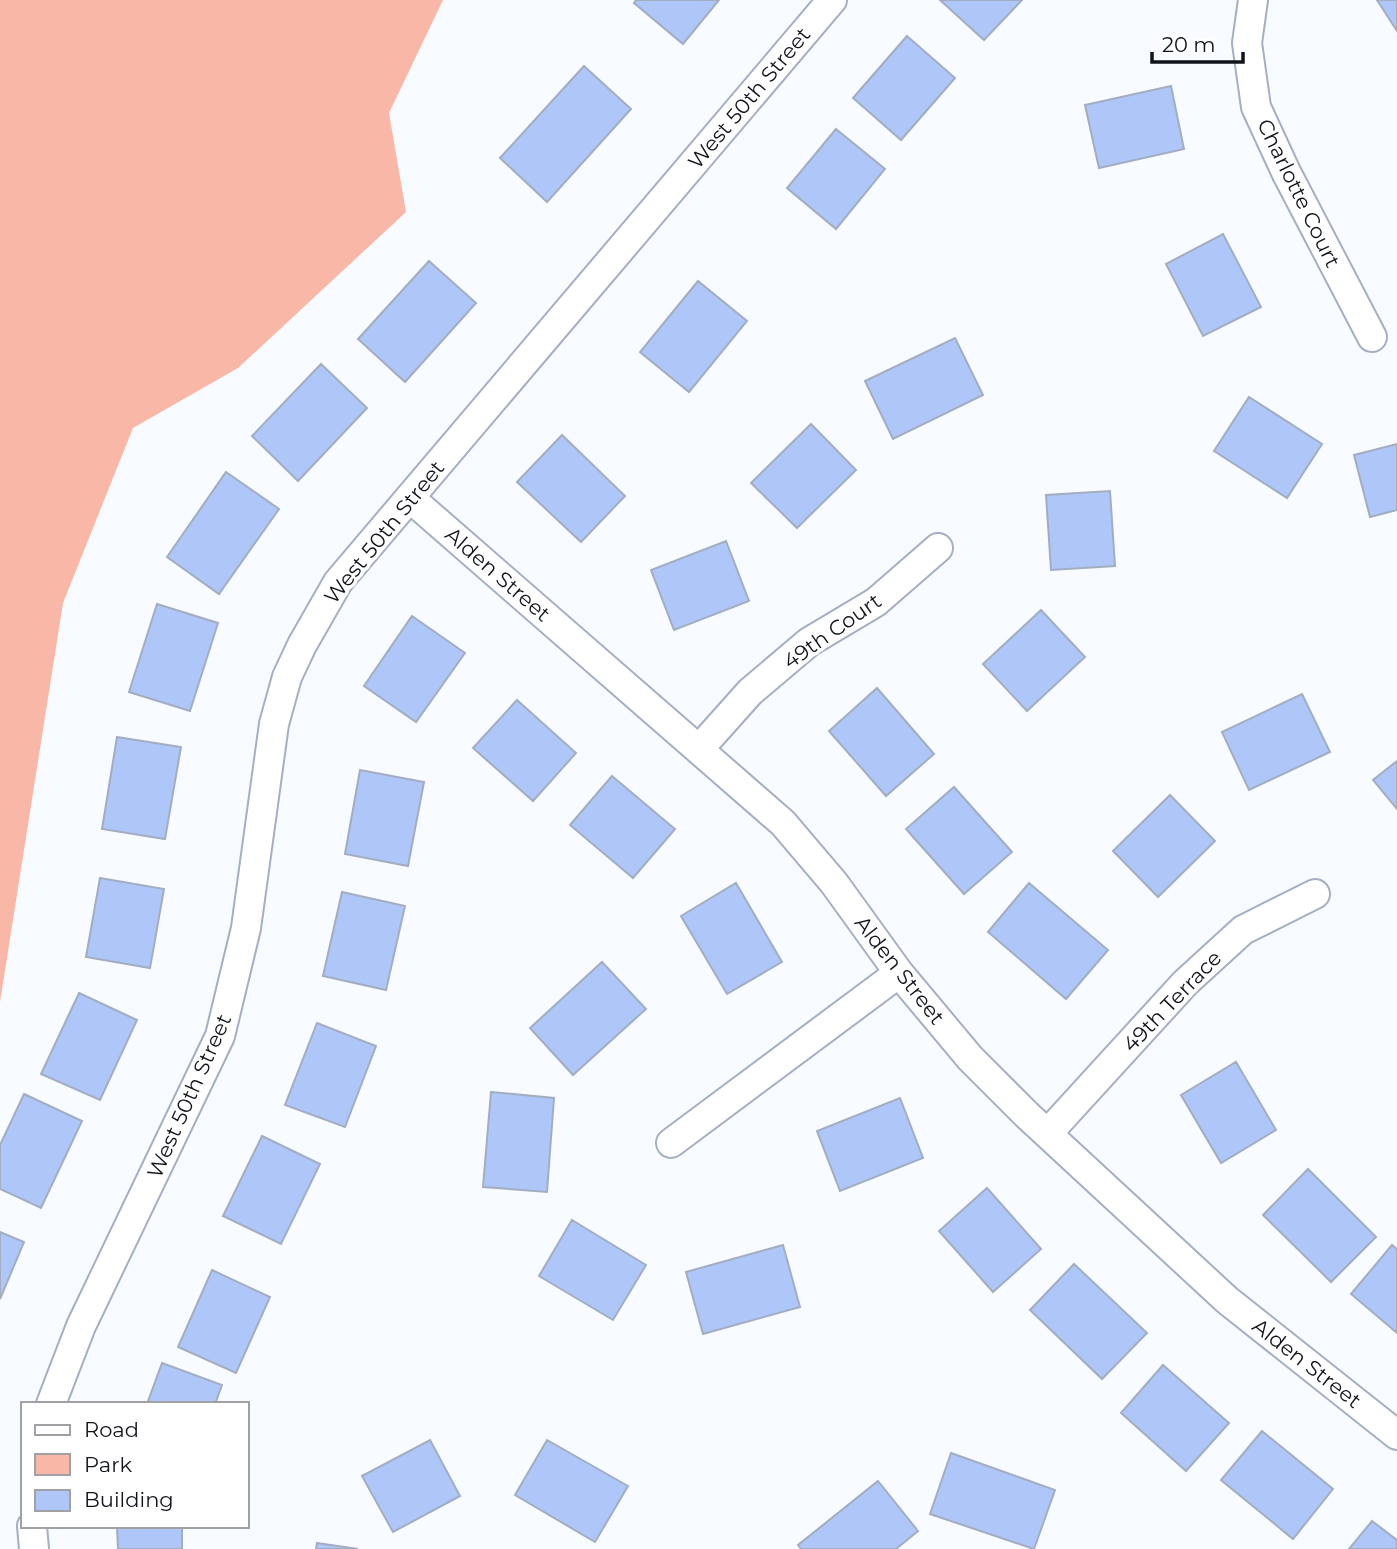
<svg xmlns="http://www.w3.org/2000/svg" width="1397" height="1549" font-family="Montserrat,sans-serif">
<rect width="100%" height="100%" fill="#f8fbff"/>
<path fill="#f9b7a7" d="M 0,0 L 443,0 L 389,113 L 406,212 L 238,368 L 133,428 L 63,603 L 0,1002 Z"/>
<path fill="#aec7f8" stroke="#a3adc1" stroke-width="2" d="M 636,0 L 719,0 L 683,44 L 634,3 Z
M 940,0 L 1022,0 L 984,40 Z
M 1377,0 L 1397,0 L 1397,31 Z
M 907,36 L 955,78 L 901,140 L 853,98 Z
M 584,66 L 631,109 L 547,202 L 500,158 Z
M 1171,86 L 1184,149 L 1099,168 L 1085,105 Z
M 836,129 L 885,169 L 836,229 L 787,188 Z
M 1223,234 L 1261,307 L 1203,336 L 1166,264 Z
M 429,261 L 476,303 L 405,382 L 358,339 Z
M 698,281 L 747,321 L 689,392 L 640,352 Z
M 955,338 L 983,395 L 893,439 L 865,381 Z
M 321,364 L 367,408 L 298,481 L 252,436 Z
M 1249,397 L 1322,444 L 1287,498 L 1214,451 Z
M 811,424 L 856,470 L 797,528 L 751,483 Z
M 562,435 L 625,496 L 581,542 L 517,482 Z
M 1397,444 L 1397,510 L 1370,517 L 1354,455 Z
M 226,472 L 279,509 L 219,594 L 167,557 Z
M 1110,491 L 1115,566 L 1051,570 L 1046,495 Z
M 726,541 L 749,601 L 674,630 L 651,570 Z
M 157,604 L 218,623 L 190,711 L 129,692 Z
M 1041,610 L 1085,657 L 1027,711 L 983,664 Z
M 412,616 L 465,653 L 416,722 L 364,686 Z
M 877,688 L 934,754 L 886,796 L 829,731 Z
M 1302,694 L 1330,752 L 1249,790 L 1222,732 Z
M 517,700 L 576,753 L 533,801 L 473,748 Z
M 117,737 L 181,747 L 165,839 L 102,829 Z
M 1397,761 L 1397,809 L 1373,780 Z
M 360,770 L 424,782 L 408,866 L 345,854 Z
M 612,776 L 675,829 L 633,878 L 570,825 Z
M 954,787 L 1012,852 L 964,894 L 906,829 Z
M 1170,795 L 1215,841 L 1158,897 L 1113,851 Z
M 100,878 L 164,889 L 150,968 L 86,957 Z
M 736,883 L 782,962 L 727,994 L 681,916 Z
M 1029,883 L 1108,950 L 1066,999 L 988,932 Z
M 342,892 L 405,906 L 386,990 L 323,976 Z
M 602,962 L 646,1009 L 573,1075 L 530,1028 Z
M 79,993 L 137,1020 L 100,1100 L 41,1074 Z
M 317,1023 L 376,1046 L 345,1127 L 285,1105 Z
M 1236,1062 L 1276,1130 L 1221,1163 L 1181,1095 Z
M 491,1092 L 554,1098 L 547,1192 L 483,1187 Z
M 24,1094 L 82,1121 L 41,1208 L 0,1189 L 0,1145 Z
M 900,1098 L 923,1158 L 840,1191 L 817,1131 Z
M 262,1136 L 320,1164 L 281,1244 L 223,1216 Z
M 1308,1169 L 1376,1237 L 1331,1282 L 1263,1215 Z
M 987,1188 L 1041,1249 L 993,1292 L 939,1231 Z
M 572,1220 L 646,1265 L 613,1320 L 539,1276 Z
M 0,1232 L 24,1242 L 0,1299 Z
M 783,1245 L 800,1307 L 703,1334 L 686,1272 Z
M 1392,1245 L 1397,1249 L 1397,1333 L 1351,1294 Z
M 1074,1264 L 1147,1333 L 1102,1379 L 1030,1310 Z
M 212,1270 L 270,1297 L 236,1373 L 178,1347 Z
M 162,1363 L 222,1385 L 215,1404 L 147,1404 Z
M 1163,1365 L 1229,1423 L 1186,1471 L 1121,1413 Z
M 1262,1431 L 1333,1489 L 1293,1539 L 1221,1480 Z
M 430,1440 L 460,1496 L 393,1532 L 362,1476 Z
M 547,1440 L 628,1486 L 595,1542 L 515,1495 Z
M 951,1453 L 1055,1490 L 1034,1549 L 930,1514 Z
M 878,1481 L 918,1531 L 896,1549 L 801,1549 L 798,1545 Z
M 1372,1521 L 1397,1540 L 1397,1549 L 1349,1549 Z
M 117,1526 L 182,1526 L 182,1549 L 118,1549 Z
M 317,1543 L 358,1549 L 316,1549 Z"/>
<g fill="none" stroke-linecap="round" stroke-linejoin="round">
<defs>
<path id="minor" d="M 1253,0 L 1247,43 L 1256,107 L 1286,172 L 1372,337
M 410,498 L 783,823 L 834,883 L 899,973 L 970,1058 L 1027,1115 L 1227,1300 L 1397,1435
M 700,748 L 750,692 L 809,642 L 876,602 L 938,548
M 1048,1133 L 1185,983 L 1243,930 L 1315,894
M 671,1143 L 899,973
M 51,1404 L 81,1326 L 220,1036 L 246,928 L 274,724 L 287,677 L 302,645 L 338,582 L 832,0
M 32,1526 L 34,1549"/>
</defs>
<use href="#minor" stroke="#a5afc3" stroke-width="32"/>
<use href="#minor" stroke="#fff" stroke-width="28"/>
</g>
<g text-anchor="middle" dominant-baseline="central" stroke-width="7" stroke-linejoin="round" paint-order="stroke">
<g font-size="21" fill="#11141b" stroke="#fff">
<text transform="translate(749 98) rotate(-50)">West 50th Street</text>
<text transform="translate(1299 193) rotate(64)">Charlotte Court</text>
<text transform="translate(384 532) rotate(-51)">West 50th Street</text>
<text transform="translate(498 574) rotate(41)">Alden Street</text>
<text transform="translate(832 631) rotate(-35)">49th Court</text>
<text transform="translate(900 970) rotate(52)">Alden Street</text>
<text transform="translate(1172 1001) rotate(-46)">49th Terrace</text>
<text transform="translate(189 1096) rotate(-66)">West 50th Street</text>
<text transform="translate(1307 1363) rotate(38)">Alden Street</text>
</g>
</g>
<rect x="21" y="1402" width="228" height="126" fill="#ffffff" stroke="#a0a1a4" stroke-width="2"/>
<rect x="35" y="1425" width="35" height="10" fill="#ffffff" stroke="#a0a1a4" stroke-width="2"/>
<text x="84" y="1437" font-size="21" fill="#11141b">Road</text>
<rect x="35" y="1454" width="35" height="21" fill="#f9b7a7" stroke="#a0a1a4" stroke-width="2"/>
<text x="84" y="1472" font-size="21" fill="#11141b">Park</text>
<rect x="35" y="1490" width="35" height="21" fill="#aec7f8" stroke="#a0a1a4" stroke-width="2"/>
<text x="84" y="1507" font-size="21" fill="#11141b">Building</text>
<path d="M1152 52v10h91v-10" fill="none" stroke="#11141b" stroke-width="3.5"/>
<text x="1162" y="52" font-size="21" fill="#11141b" stroke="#ffffff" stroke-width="5" paint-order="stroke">20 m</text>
</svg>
